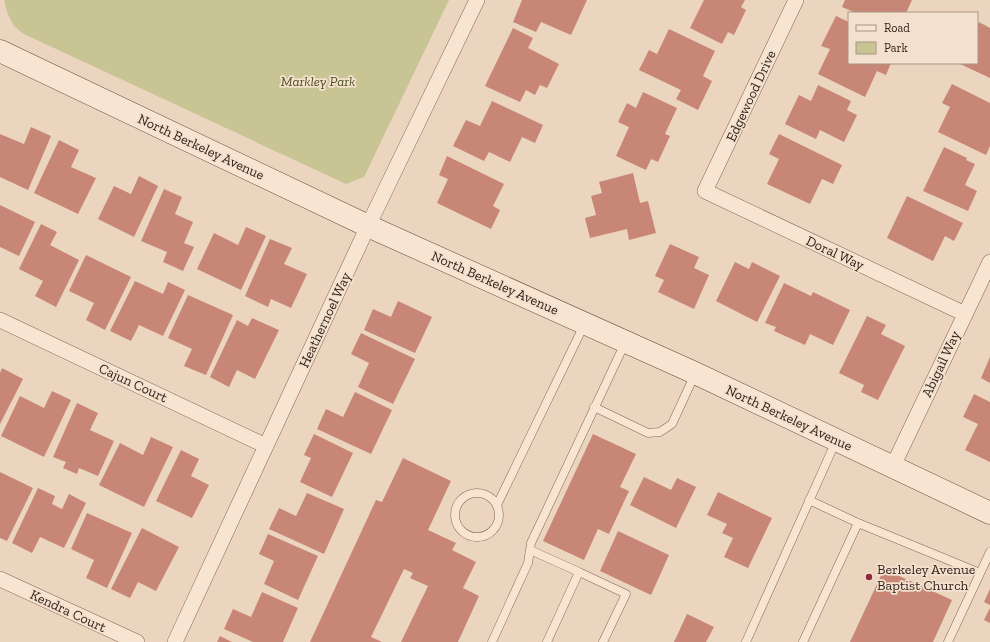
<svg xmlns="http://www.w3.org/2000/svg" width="990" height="642" font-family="'Zilla Slab',serif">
<rect width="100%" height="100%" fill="#ebd5bf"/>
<path fill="#c8c494" d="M 4,0 L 449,0 L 364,177 L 346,184 L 24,34 C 10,25 8,15 4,0 Z"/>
<path fill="#c88776" d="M 522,0 L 587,0 L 571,35 L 541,22 L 536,32 L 513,22 Z
M 704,0 L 745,0 L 741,7 L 746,10 L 734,35 L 728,32 L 722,44 L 690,28 Z
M 845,0 L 912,0 L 906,13 L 856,13 L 842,7 Z
M 836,16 L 849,22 L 849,63 L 891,63 L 886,75 L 877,71 L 865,97 L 818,74 L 830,49 L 821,46 Z
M 979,22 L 990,28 L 990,78 L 958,63 L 977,63 L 977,27 Z
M 513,28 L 533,38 L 528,48 L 559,64 L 547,88 L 540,85 L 535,95 L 526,90 L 520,102 L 485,86 Z
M 669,29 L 715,51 L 703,76 L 712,81 L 698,110 L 676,99 L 681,90 L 639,70 L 649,50 L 657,54 Z
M 952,84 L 990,103 L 990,146 L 986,155 L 938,132 L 950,107 L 942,103 Z
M 818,85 L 851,101 L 847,110 L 857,115 L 844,142 L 820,130 L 816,139 L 785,124 L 799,95 L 811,101 Z
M 643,92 L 677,108 L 665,134 L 670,136 L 658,162 L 651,159 L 646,170 L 616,156 L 629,127 L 618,122 L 627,103 L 636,108 Z
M 492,101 L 543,125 L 535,143 L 522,137 L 510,162 L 489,152 L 484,161 L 453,146 L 466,120 L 480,126 Z
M 31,127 L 51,136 L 28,190 L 0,177 L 0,134 L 24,144 Z
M 779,134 L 842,165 L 833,184 L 822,179 L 810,204 L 767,184 L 779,159 L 769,154 Z
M 59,140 L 79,150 L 71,167 L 96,178 L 78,214 L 34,193 Z
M 944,147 L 967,158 L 966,160 L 975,164 L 965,185 L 977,191 L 968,211 L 923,191 Z
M 447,156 L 504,184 L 493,206 L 500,210 L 491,229 L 437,203 L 448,179 L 439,175 Z
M 633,173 L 640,203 L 648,201 L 656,233 L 629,240 L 627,229 L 590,238 L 585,218 L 596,215 L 591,196 L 602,193 L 599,182 Z
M 139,176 L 158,186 L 134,237 L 98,219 L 114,186 L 131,194 Z
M 164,189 L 182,197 L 175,214 L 193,222 L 184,243 L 194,247 L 183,271 L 163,262 L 167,252 L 141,241 Z
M 907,196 L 963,223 L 954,241 L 945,236 L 933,261 L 887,238 Z
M 0,205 L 35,222 L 19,256 L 0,247 Z
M 41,224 L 57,232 L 50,245 L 79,260 L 56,307 L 35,296 L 43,281 L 19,269 Z
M 246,227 L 266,236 L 241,290 L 197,269 L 214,233 L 238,245 Z
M 270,239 L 292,248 L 284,264 L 307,274 L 291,308 L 271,299 L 268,307 L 245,296 Z
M 670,244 L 699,257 L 694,268 L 709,275 L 694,309 L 658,292 L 664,280 L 655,276 Z
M 86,255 L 131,277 L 105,330 L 86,320 L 94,303 L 69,291 Z
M 735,262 L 749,269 L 752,262 L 780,276 L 757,322 L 716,301 Z
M 135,281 L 163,294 L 168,282 L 185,290 L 163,336 L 139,325 L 131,341 L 110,331 Z
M 784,283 L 811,296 L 813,292 L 850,310 L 833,345 L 810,334 L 805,345 L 774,331 L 776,327 L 765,323 Z
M 188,295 L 233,315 L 206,375 L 184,366 L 192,349 L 168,338 Z
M 398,301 L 432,317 L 415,353 L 364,330 L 373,309 L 391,317 Z
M 867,316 L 886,325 L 881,334 L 905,346 L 878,400 L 861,392 L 864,385 L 839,373 Z
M 252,318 L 279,330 L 255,379 L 237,370 L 229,387 L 210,377 L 237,320 L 248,326 Z
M 361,333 L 415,359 L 393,404 L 358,387 L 369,363 L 351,354 Z
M 990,357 L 990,383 L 981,378 Z
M 2,368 L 23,379 L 0,424 L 0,373 Z
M 52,391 L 71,400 L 44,457 L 1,436 L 20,396 L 44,408 Z
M 355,392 L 392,410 L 371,454 L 317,429 L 326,409 L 343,417 Z
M 974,394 L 990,402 L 990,462 L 965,450 L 978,424 L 963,417 Z
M 77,403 L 98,413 L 90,430 L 114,441 L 98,476 L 79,468 L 77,474 L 63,468 L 66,462 L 53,457 Z
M 314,434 L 353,453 L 332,497 L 300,482 L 311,458 L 304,455 Z
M 593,434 L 636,454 L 620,487 L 629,491 L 609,534 L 598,529 L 584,560 L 543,541 Z
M 151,437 L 173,447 L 144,507 L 99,485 L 120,443 L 143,455 Z
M 181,450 L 199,459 L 191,476 L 209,485 L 192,518 L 156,501 Z
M 403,458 L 451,481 L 428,530 L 456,543 L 452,550 L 476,562 L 463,588 L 479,596 L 458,642 L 401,642 L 428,586 L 410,578 L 413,573 L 404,569 L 371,637 L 382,642 L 310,642 L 376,500 L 382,502 Z
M 0,472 L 33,488 L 7,541 L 0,538 Z
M 644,477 L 671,490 L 677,478 L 696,487 L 676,528 L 630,505 Z
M 38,488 L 55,496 L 52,504 L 62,509 L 69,494 L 86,503 L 64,548 L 40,537 L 32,553 L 12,543 Z
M 718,492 L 772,518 L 748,568 L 724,557 L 733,538 L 722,533 L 727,524 L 707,515 Z
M 307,493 L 344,509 L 324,554 L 269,529 L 279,508 L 296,516 Z
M 87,513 L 132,533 L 107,588 L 86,578 L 94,560 L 71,549 Z
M 142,528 L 179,547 L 156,591 L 138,582 L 130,598 L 111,589 Z
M 618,531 L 669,555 L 651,595 L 600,571 Z
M 268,534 L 318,556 L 298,600 L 264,584 L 274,561 L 259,554 Z
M 884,569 L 952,600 L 933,642 L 850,642 Z
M 990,589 L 990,605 L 984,602 Z
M 262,592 L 298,608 L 283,642 L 253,642 L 224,629 L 233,609 L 251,617 Z
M 990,608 L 990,623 L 984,620 Z
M 687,614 L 714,627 L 706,642 L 674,642 Z
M 220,636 L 232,642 L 217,642 Z"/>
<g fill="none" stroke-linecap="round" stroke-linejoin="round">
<defs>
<path id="lane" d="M 594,407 L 648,433 L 660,432 L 672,424 L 695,374
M455 515a22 22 0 1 1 44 0a22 22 0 1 1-44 0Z
M 497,505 L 584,325
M 858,523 L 980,573
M 530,550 L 579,572
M 492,642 L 528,563 L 531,543 L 625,343
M 547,642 L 579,572 L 626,594 L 603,642
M 746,642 L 836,441
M 803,642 L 858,523 L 809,500
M 948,642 L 990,552"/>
<path id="street" d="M 796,0 L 705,191 L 965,314
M 0,320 L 266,446
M 893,466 L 990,262
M 0,579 L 137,642
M 175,642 L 368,226 L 477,0"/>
<path id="secondary" d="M 0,51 L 368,226 L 695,373 L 990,513"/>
</defs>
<use href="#lane" stroke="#836658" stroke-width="9"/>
<use href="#street" stroke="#836658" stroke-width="16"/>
<use href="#secondary" stroke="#65483c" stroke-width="23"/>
<use href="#lane" stroke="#f7e4d1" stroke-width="8"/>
<use href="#street" stroke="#f7e4d1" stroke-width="15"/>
<use href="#secondary" stroke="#f7e4d1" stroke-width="22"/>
</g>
<circle fill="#8f2b40" stroke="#f3e1ce" stroke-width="1.5" cx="869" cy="577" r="4"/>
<g text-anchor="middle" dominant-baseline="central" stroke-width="3.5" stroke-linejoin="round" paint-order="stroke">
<g font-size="14" font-style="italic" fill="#4d4f24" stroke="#f3e1ce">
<text x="318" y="81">Markley Park</text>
</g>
<g font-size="14" fill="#33221c" stroke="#f3e1ce">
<text transform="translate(751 96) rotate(-65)">Edgewood Drive</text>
<text transform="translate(201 147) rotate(25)">North Berkeley Avenue</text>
<text transform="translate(835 253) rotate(25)">Doral Way</text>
<text transform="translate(495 283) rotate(24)">North Berkeley Avenue</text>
<text transform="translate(325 320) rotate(-65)">Heathernoel Way</text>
<text transform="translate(941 364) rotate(-65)">Abigail Way</text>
<text transform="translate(133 383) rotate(25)">Cajun Court</text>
<text transform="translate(789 418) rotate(25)">North Berkeley Avenue</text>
<text transform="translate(68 611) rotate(25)">Kendra Court</text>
</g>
<g font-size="14" fill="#33221c" stroke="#f3e1ce" text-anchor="start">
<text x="877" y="569">Berkeley Avenue<tspan x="877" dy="16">Baptist Church</tspan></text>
</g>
</g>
<rect x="848" y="12" width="130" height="52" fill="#f3e1ce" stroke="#a69587"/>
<rect x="856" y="25" width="20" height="6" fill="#f7e4d1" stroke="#a69587"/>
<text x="884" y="32" font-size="12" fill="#33221c">Road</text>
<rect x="856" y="42" width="20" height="12" fill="#c8c494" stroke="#a69587"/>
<text x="884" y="52" font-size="12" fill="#33221c">Park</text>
</svg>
